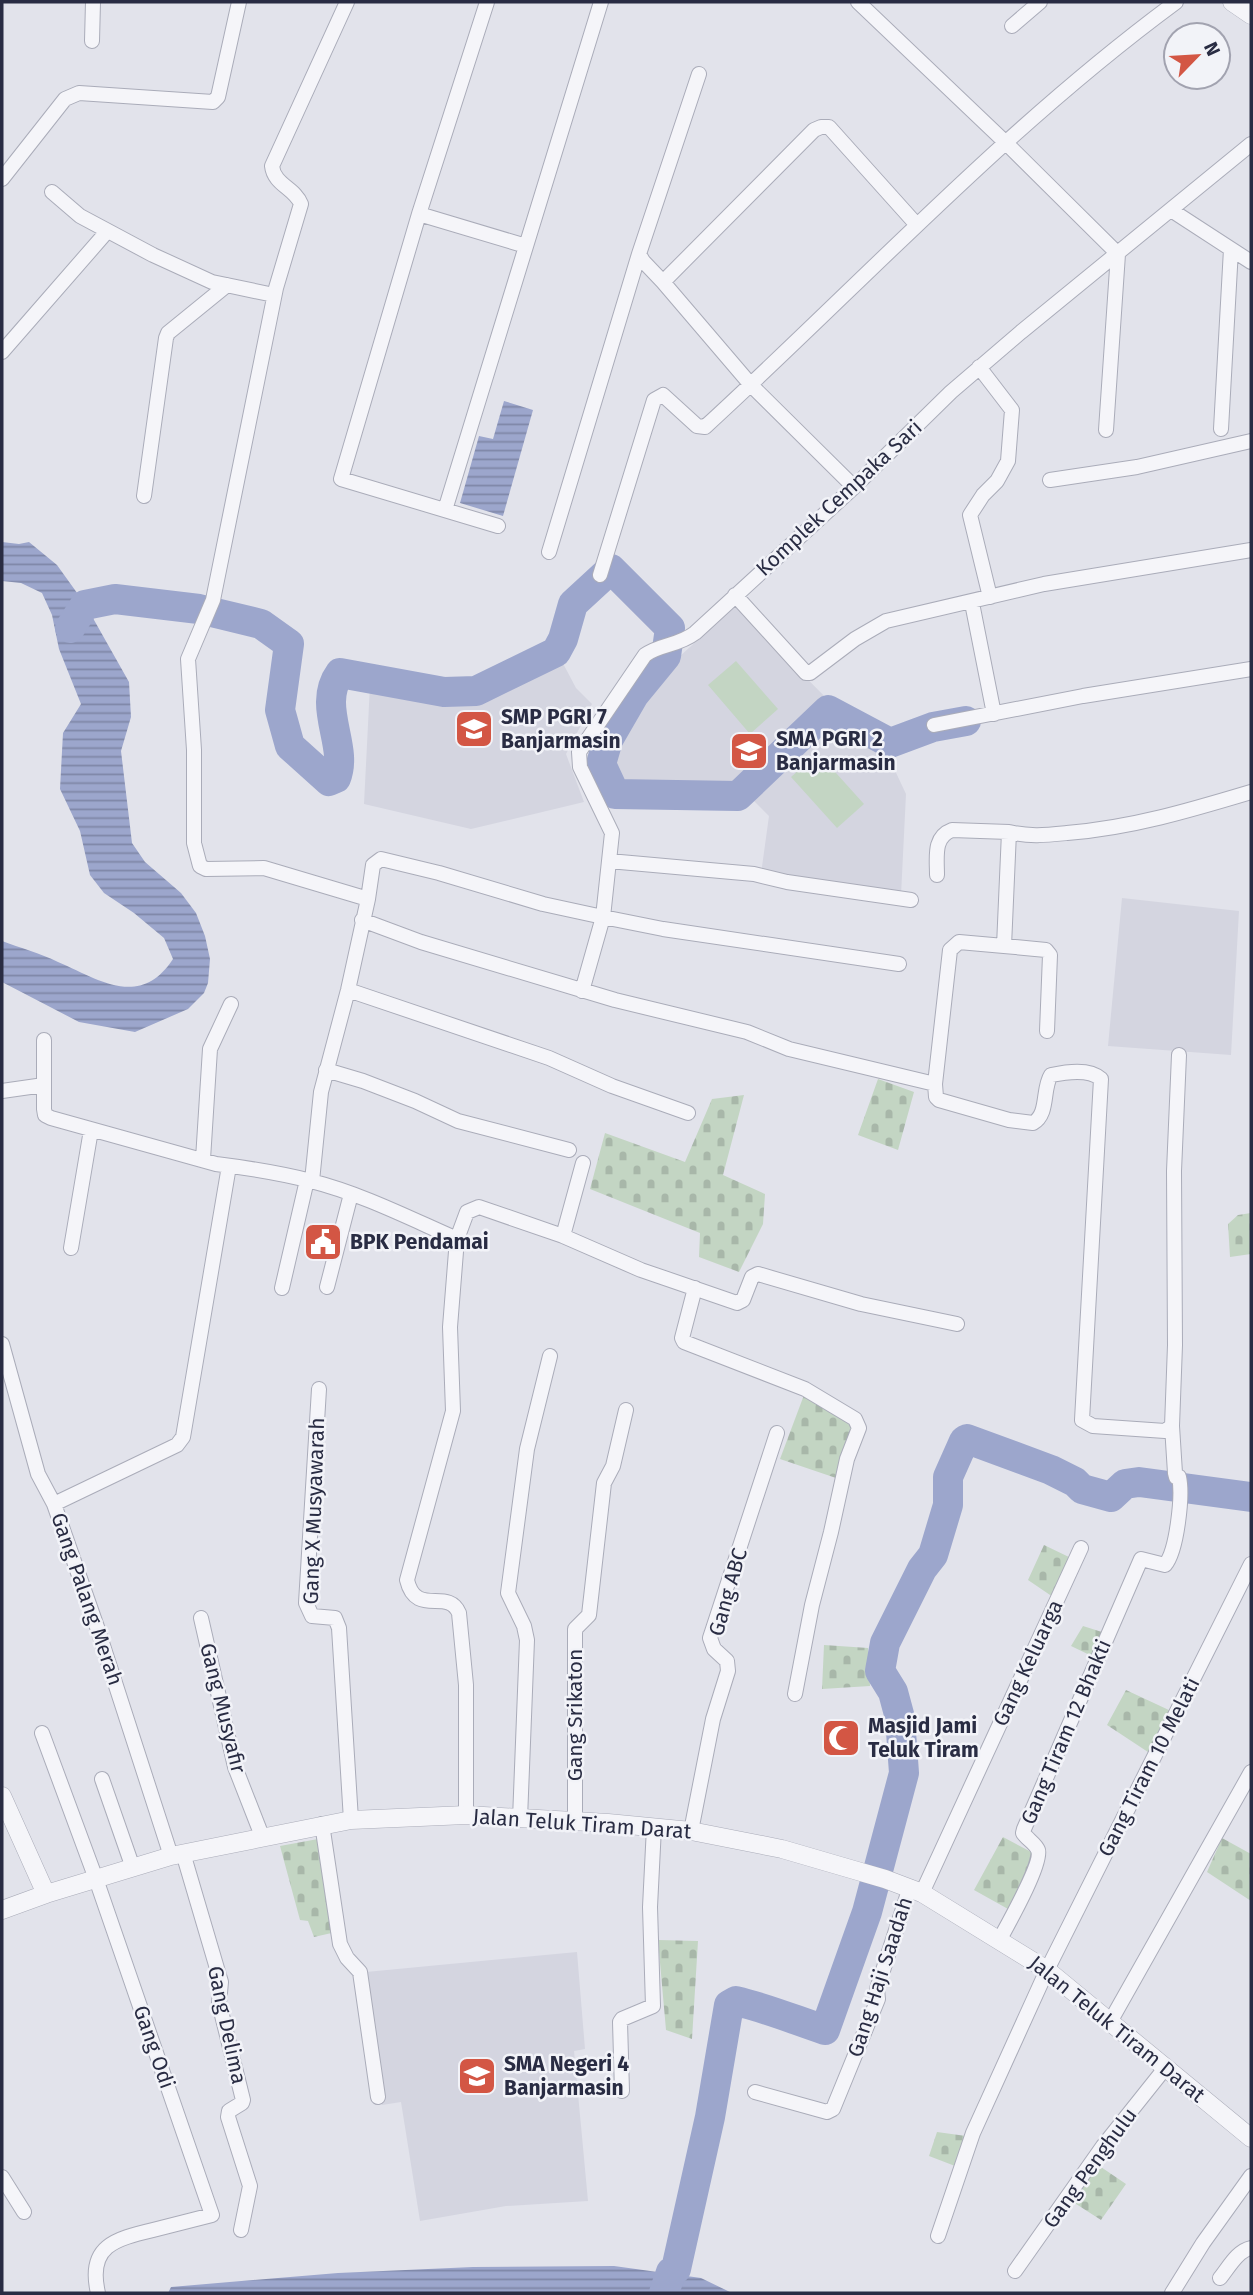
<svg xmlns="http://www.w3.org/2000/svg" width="1253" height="2295" font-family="'Fira Sans',sans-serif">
<defs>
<pattern id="cemetery-stones" width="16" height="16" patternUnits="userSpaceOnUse" patternTransform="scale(1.75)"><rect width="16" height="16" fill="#c3d5c3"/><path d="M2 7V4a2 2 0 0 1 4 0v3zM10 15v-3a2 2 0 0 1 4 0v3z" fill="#a8b7a9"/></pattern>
<pattern id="water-rules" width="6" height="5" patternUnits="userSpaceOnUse" patternTransform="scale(1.75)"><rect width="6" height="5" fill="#9ca6cc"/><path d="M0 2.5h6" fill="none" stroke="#7f87a7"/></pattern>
</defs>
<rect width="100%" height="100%" fill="#e2e3eb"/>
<path fill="#d4d5e0" d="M 735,606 L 849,721 L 883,745 L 906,794 L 901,895 L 761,874 L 769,816 L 748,795 L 624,785 L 608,757 L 645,688 Z
M 557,652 L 576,688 L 592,704 L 566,754 L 584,802 L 471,829 L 364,804 L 370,685 L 476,696 Z
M 1122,898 L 1239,911 L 1231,1055 L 1108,1046 Z
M 577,1952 L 585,2049 L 574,2051 L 588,2201 L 506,2206 L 420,2221 L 401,2102 L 382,2105 L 366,1972 Z"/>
<path fill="url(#cemetery-stones)" d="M 878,1079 L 914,1092 L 898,1150 L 858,1135 Z
M 744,1095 L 723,1175 L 765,1194 L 763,1224 L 739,1272 L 699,1257 L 700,1233 L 590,1189 L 605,1133 L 685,1162 L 712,1099 Z
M 1251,1213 L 1251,1254 L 1230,1257 L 1228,1224 L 1238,1215 Z
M 804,1395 L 855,1423 L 836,1478 L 780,1459 Z
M 1044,1545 L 1071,1558 L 1053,1597 L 1028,1580 Z
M 1083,1626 L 1105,1633 L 1096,1658 L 1071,1646 Z
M 824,1645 L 868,1648 L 870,1686 L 822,1689 Z
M 1126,1690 L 1171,1711 L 1151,1754 L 1107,1725 Z
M 1003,1837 L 1037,1855 L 1008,1909 L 974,1890 Z
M 1222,1838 L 1251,1854 L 1251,1901 L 1207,1872 Z
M 318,1839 L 336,1932 L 314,1937 L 308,1921 L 300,1920 L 280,1846 Z
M 658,1940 L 698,1941 L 692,2039 L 666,2030 Z
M 937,2132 L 966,2136 L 955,2166 L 929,2156 Z
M 1098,2165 L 1126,2184 L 1101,2220 L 1073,2202 Z"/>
<path fill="#c3d5c3" d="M 736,661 L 778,709 L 750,734 L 708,685 Z
M 818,753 L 864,804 L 837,828 L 791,777 Z"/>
<path fill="url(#water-rules)" d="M 504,401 L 533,410 L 503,516 L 460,503 L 479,436 L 493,439 Z
M 2,542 L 19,544 L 29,542 L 57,565 L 85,604 L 129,682 L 131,717 L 121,751 L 132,843 L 145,862 L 181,893 L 196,913 L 205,936 L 210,959 L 208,983 L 204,993 L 188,1009 L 135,1032 L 79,1022 L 2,982 L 2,941 C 20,948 40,953 58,962 C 100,980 140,1009 173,959 L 164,938 L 134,913 L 104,893 L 90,875 L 80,831 L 60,789 L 63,733 L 81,704 L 59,649 L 52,615 L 42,593 L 21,583 L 2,581 Z
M 614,2266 L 701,2278 L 732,2293 L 168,2293 L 171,2287 L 338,2273 L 473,2267 Z"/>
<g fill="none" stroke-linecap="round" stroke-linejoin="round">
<path stroke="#9ca6cc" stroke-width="30" d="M 70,628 L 85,605 L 115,599 L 199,609 L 261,624 L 289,644 L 280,710 L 290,746 L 329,781 L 336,778 C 349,746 316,706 340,673 L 444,692 L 476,691 L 556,652 L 563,639 L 573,604 L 611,569 L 670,628 L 666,656 L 634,695 L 608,740 L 601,764 L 615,794 L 738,796 L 828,710 L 890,743 L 933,727 L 966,721
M 664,2293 L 671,2272 L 676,2269 L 710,2117 L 729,2005 L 736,2001 C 766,2008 795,2020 825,2030 L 867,1912 L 904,1773 L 900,1718 L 893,1692 L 880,1671 L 885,1643 L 922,1569 L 933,1555 L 948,1505 L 948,1477 L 964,1441 L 967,1439 L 1051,1470 L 1075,1482 L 1082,1489 L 1111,1497 L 1125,1484 L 1139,1482 L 1251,1497"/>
<defs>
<path id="minor" d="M 347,2 L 272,166 C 274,185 295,188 301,204 L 276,288 L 213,600 L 188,659 L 194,750 L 194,843 L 200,866 L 206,869 L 264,868 L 368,899
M 487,2 L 419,214 L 341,479 L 498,526
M 858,2 L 1005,142 L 1118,254 L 1106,430
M 1012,26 L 1040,2
M 92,41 L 93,2
M 699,74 L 639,254 L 643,261 L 663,282 L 751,385 L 854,487
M 2,179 L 65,99 L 79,93 L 213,102 L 218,97 L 239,2
M 52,192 L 80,216 L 153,255 L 212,282 L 274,295
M 1171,210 L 1251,262
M 419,214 L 526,246
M 663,282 L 814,130 L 821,127 L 829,127 L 916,224
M 2,352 L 104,235
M 979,367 L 1012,410 L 1008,461 L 997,481 L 983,495 L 970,515 L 990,597
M 1221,429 L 1231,249
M 1050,480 L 1137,467 L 1251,441
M 144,496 L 166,338 L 168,333 L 227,285
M 445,510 L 601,2
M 549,552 L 639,254
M 600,575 L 654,400 L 663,395 L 697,426 L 705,427 C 861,284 1005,128 1176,2
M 735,595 L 806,673 L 810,673 L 855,639 L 886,621 L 1044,584 L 1251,550
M 972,603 L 994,714
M 934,725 L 1083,696 L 1251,669
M 1009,832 C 1029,837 1047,835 1067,833 C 1131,828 1191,810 1251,792
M 609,861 L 754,874 L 787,882 L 911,900
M 362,920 L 421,942 L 615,1000 L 747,1032 L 789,1049 L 935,1084 L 950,950 L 959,942 L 1004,946 L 1009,832 L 952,830 C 933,837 937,857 937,875
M 1004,946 L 1046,950 L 1050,955 L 1047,1031
M 348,990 L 549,1058 L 612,1086 L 688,1113
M 582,991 L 603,917 L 612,833 L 580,767 L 579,752 L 645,655 C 660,644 678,646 695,633 L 854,487 L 951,392 L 1021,332 L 1251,144
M 44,1040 L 44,1109 L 45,1115 L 51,1118 L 216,1164 C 248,1168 280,1173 311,1181 C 362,1194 409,1218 457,1239
M 326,1070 L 363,1081 L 415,1101 L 458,1121 L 569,1150
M 935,1084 L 936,1097 L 939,1100 L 1009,1120 L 1033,1123 C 1049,1114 1042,1089 1051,1075 C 1066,1072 1089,1068 1101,1079 L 1082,1420 L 1093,1426 L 1165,1431 L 1172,1426
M 2,1091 L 44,1085
M 203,1159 L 210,1049 L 231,1004
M 312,1181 L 321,1092 L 348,990 L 368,899 L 373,865 L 381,859 L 439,873 L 543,904 L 603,917 L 663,929 L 899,964
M 563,1236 L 583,1163
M 71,1248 L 91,1130
M 327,1287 L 351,1194
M 282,1288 L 307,1180
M 695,1288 L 682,1338 L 684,1342 L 805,1389 L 855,1419 L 859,1428 L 847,1459 L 831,1532 L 812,1605 L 795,1694
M 2,1344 L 38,1474 L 54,1504 L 97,1627 L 171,1856
M 319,1389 L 306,1603 L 312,1616 L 335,1618 L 339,1628 L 351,1820
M 54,1504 L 177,1445 L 183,1437 L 229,1166
M 201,1618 L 235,1767 L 262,1836
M 42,1733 L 96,1879 L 212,2215 C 193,2220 173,2225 153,2230 C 115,2239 87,2246 98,2293
M 102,1779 L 133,1868
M 466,1815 L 466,1685 L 459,1613 C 448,1587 416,1618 407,1580 L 453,1411 L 450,1327 L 457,1239 L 467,1212 L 479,1207 L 563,1236 L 641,1270 L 737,1303 L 743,1300 L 752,1277 L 758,1274 L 861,1304 L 957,1324
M 520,1819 L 527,1640 L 524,1626 L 508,1593 L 527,1449 L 550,1356
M 575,1822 L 575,1629 L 589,1615 L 604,1483 L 613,1466 L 626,1410
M 322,1824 L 340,1944 L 347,1958 L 360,1972 L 378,2097
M 691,1831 L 713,1719 L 728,1671 L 727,1661 L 714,1649 L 710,1638 L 777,1433
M 183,1853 L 221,1982 L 219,2003 L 243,2100 L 242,2103 L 229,2111 L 228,2117 L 250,2186 L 241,2230
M 922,1893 L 1081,1548
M 1000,1939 C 1007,1926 1043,1862 1038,1850 C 1036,1844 1027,1839 1023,1833 L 1024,1829 L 1141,1559 L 1165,1565 C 1177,1551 1183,1495 1179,1477 L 1176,1477 L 1175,1473 L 1172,1426 L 1175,1345 L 1174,1171 L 1179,1055
M 1110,2022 L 1251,1772
M 622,2091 L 620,2022 L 622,2019 L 653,2006 L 650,1907 L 654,1827
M 755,2092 L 827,2112 L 833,2109 L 878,1999 L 877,1989 L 910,1887
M 2,2177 L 24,2212
M 938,2236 L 973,2133 L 1047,1970 L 1251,1564
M 1015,2271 L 1103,2146 L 1166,2067
M 1220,2278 C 1229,2267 1237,2251 1251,2248
M 1172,2293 L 1203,2243 L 1251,2176"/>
<path id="tertiary" d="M 1232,2 L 1251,15
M 2,1796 L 46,1894
M 2,1910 L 46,1894 L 171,1856 L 351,1820 L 466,1815 L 608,1823 L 691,1831 L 782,1849 L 885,1879 L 922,1893 L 1047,1970 L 1251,2138"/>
</defs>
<use href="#minor" stroke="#aaacb9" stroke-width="16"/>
<use href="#tertiary" stroke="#aaacb9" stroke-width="19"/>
<use href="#minor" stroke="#f5f5f9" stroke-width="14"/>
<use href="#tertiary" stroke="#f5f5f9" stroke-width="18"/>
</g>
<defs>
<symbol id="school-square" viewBox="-11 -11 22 22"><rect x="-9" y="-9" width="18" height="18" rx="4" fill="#d35644" stroke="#f2f3f8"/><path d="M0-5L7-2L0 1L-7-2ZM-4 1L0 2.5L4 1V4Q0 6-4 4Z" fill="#fff"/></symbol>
<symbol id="civic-square" viewBox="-11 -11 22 22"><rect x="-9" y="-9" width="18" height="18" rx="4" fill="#d35644" stroke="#f2f3f8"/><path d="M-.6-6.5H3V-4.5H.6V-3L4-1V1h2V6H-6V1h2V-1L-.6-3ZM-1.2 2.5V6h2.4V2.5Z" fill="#fff"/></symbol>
<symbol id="mosque-square" viewBox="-11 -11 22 22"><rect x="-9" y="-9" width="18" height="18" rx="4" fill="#d35644" stroke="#f2f3f8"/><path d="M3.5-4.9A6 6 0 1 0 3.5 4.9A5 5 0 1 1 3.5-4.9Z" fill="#fff"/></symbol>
</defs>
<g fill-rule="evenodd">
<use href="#school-square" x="452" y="707" width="44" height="44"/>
<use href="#school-square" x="727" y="729" width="44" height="44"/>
<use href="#civic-square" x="301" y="1220" width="44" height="44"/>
<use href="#mosque-square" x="819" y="1716" width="44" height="44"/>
<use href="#school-square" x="455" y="2054" width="44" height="44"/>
</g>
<g text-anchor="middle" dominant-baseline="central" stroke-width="5" stroke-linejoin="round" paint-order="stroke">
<g font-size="21" fill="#292c43" stroke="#f2f3f8">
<text transform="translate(839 498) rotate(-43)">Komplek Cempaka Sari</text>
<text transform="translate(314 1511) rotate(-88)">Gang X Musyawarah</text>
<text transform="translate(728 1592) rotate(-74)">Gang ABC</text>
<text transform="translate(87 1599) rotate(71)">Gang Palang Merah</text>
<text transform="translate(1028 1663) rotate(-65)">Gang Keluarga</text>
<text transform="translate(223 1708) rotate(76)">Gang Musyafir</text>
<text transform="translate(575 1715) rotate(-90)">Gang Srikaton</text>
<text transform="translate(1066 1732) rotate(-67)">Gang Tiram 12 Bhakti</text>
<text transform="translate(1149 1767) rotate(-63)">Gang Tiram 10 Melati</text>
<text transform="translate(582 1824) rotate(4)">Jalan Teluk Tiram Darat</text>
<text transform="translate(880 1977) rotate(-72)">Gang Haji Saadah</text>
<text transform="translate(227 2025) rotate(78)">Gang Delima</text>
<text transform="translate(1117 2029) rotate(39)">Jalan Teluk Tiram Darat</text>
<text transform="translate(154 2047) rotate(71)">Gang Odi</text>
<text transform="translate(1090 2168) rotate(-54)">Gang Penghulu</text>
</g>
<g font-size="21" font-weight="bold" fill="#292c43" stroke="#f2f3f8" text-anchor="start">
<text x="501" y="717">SMP PGRI 7<tspan x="501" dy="24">Banjarmasin</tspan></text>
<text x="776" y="739">SMA PGRI 2<tspan x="776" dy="24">Banjarmasin</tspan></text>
<text x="350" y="1242">BPK Pendamai</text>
<text x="868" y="1726">Masjid Jami<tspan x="868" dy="24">Teluk Tiram</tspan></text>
<text x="504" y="2064">SMA Negeri 4<tspan x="504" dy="24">Banjarmasin</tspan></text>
</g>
</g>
<rect width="1253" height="2295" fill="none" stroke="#292c43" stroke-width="7"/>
<g transform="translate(1197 56) rotate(65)"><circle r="33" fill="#f2f3f8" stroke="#a2a3b0" stroke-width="2"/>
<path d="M0-5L12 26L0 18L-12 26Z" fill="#d35644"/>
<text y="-10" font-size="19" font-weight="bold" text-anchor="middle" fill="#292c43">N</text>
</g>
</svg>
